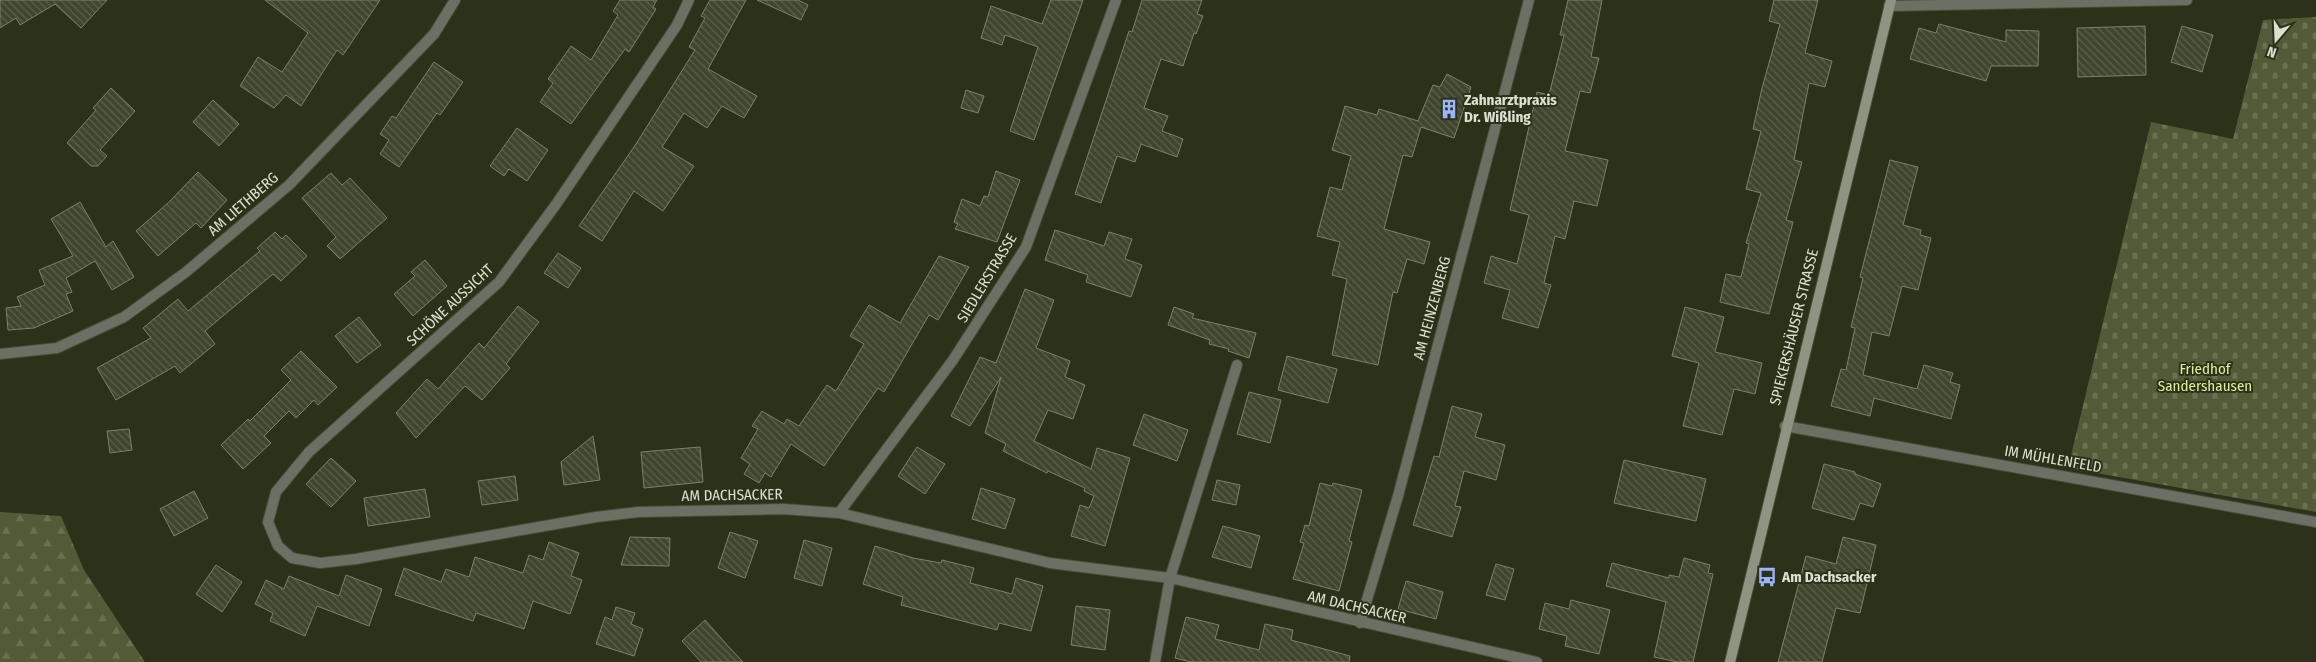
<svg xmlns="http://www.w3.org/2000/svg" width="2316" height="662" font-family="'Fira Sans Condensed',sans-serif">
<defs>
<pattern id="forest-firs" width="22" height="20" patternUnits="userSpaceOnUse" patternTransform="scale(1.25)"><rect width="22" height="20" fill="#525a37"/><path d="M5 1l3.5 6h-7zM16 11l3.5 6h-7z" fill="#6a7153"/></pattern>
<pattern id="cemetery-stones" width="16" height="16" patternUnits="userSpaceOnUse" patternTransform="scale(1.25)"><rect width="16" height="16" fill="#525a37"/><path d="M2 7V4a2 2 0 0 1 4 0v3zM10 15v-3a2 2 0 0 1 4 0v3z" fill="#6a7153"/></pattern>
<pattern id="building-back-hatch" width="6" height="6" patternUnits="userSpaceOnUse" patternTransform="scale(1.25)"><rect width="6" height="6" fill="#40462d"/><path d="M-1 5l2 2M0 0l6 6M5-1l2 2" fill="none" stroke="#5b604a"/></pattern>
</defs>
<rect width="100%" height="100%" fill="#2c3119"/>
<path fill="url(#forest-firs)" d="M 0,512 L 61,516 L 84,570 L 145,662 L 0,662 Z"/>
<path fill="url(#cemetery-stones)" d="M 2316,17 L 2316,512 L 2068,468 L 2151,122 L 2233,139 L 2263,20 Z"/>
<path fill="url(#building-back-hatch)" stroke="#7b8267" d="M 0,0 L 107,0 L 81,28 L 55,4 L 20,25 L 16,18 L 0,28 Z
M 265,0 L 380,0 L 343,55 L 337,50 L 301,106 L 286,95 L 274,108 L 240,86 L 258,57 L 282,72 L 308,33 Z
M 620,0 L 657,0 L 653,7 L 656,9 L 629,52 L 625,49 L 571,124 L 540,102 L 553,83 L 548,79 L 571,46 L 591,60 L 618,15 L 613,11 Z
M 710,0 L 746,0 L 708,69 L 757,96 L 744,118 L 722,106 L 707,128 L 684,113 L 662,147 L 694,166 L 663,211 L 634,191 L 602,241 L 579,226 L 636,144 L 695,50 L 689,47 L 705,18 L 701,16 Z
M 757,0 L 798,0 L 808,5 L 801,20 Z
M 1051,0 L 1083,0 L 1034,140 L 1010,131 L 1038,47 L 1005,35 L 1002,45 L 981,38 L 991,6 L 1042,24 Z
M 1142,0 L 1202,0 L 1197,14 L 1203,16 L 1196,34 L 1194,33 L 1183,66 L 1161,59 L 1144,108 L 1168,116 L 1162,131 L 1183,139 L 1177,157 L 1141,144 L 1135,162 L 1117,156 L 1101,203 L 1075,194 L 1129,31 L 1132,32 Z
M 1568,0 L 1602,0 L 1591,57 L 1599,58 L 1590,93 L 1580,91 L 1565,151 L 1608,160 L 1597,206 L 1574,201 L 1565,239 L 1555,236 L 1544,283 L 1551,285 L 1538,328 L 1502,318 L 1510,290 L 1484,283 L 1491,256 L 1517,264 L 1529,215 L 1510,210 L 1537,92 L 1549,95 L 1564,35 L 1560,35 Z
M 1774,0 L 1818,0 L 1805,53 L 1832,61 L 1825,87 L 1809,83 L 1794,160 L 1802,162 L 1786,220 L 1793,222 L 1769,314 L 1720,302 L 1726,274 L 1741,277 L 1749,244 L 1746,243 L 1761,193 L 1746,189 L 1761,131 L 1753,129 L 1762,88 L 1780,24 L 1769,21 Z
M 1939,24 L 2006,42 L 2006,30 L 2039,31 L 2038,66 L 1991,66 L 1986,81 L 1910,59 L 1919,28 L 1936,33 Z
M 2145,26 L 2146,75 L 2078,77 L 2077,28 Z
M 2182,26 L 2213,35 L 2202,72 L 2171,62 Z
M 434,62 L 463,82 L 440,115 L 437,113 L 399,167 L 380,154 L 389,140 L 380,134 L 392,116 L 396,118 Z
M 1447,74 L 1471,87 L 1454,138 L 1421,127 L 1412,157 L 1403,155 L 1384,229 L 1430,242 L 1424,264 L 1407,259 L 1397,293 L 1393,292 L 1378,365 L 1332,355 L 1347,279 L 1332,275 L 1340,242 L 1317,236 L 1330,187 L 1342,190 L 1351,156 L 1332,150 L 1345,106 L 1377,115 L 1379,109 L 1418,121 L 1433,85 L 1440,87 Z
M 111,88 L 135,111 L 100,150 L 107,156 L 98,166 L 91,166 L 67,143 L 96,110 L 93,108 Z
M 966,90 L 984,96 L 978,113 L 961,108 Z
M 213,100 L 239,124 L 219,146 L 193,122 Z
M 517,128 L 548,150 L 527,181 L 509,169 L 504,176 L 490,166 Z
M 1890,160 L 1918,167 L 1903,225 L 1921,230 L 1920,235 L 1931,238 L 1918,290 L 1902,286 L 1889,336 L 1872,332 L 1863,375 L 1917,389 L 1924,365 L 1953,373 L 1950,382 L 1960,385 L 1951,419 L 1874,398 L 1870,416 L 1831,406 L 1841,369 L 1846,370 L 1855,328 L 1851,327 L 1863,278 L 1860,277 Z
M 996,171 L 1020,180 L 997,242 L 955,229 L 958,224 L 954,222 L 962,199 L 980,206 L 984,196 L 988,197 Z
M 198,172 L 227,200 L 201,228 L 196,223 L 158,256 L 136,231 L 168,203 Z
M 331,173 L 342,185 L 350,178 L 387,218 L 340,259 L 327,246 L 336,237 L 302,198 Z
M 80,202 L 106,247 L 113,241 L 134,277 L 112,290 L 95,261 L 66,278 L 72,292 L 66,294 L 73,311 L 34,328 L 8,330 L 6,308 L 21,306 L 17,297 L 45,285 L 39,270 L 73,256 L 51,219 Z
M 1055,230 L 1104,246 L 1109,232 L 1132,239 L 1125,259 L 1142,265 L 1131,297 L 1086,282 L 1088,275 L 1045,260 Z
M 275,232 L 282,239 L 286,235 L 307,256 L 281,281 L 273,274 L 205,331 L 215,344 L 180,373 L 175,366 L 116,400 L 97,368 L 151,338 L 143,328 L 178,299 L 188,311 L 260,251 L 257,248 Z
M 558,253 L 581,268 L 568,288 L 544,273 Z
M 939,256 L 969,267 L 938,320 L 929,315 L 884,392 L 878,388 L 824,466 L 791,444 L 771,477 L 765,473 L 759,483 L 744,474 L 750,464 L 741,458 L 758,429 L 752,426 L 762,411 L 784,424 L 787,419 L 799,426 L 827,385 L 836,391 L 864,344 L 850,336 L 869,305 L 900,323 Z
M 425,260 L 447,286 L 413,316 L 394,294 L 415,276 L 411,272 Z
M 1025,289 L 1054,300 L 1036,348 L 1070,361 L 1065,377 L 1085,385 L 1073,419 L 1048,410 L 1034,441 L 1091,469 L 1097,448 L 1130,458 L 1105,546 L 1071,536 L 1080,505 L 1089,508 L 1094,496 L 1084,491 L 1085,488 L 1048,471 L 1047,473 L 1003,451 L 1006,444 L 985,433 L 1001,377 L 970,426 L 951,416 L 980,357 L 996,363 Z
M 518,306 L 539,322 L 506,364 L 510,368 L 482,400 L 465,386 L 416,438 L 396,413 L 427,379 L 438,389 L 479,343 L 484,348 Z
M 1174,307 L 1194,314 L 1192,318 L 1256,333 L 1249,358 L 1228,351 L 1229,349 L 1209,344 L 1210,340 L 1168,325 Z
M 1685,307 L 1724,317 L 1715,352 L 1762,363 L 1755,394 L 1734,389 L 1722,435 L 1683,426 L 1699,363 L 1672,356 Z
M 359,317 L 381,345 L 357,363 L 335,336 Z
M 301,351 L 337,387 L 318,405 L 314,400 L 296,418 L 289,411 L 264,436 L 271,443 L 243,469 L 221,445 L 248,419 L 250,421 L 291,380 L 281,370 Z
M 1287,356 L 1337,369 L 1328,403 L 1278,390 Z
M 1249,392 L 1281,400 L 1270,443 L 1237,434 Z
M 1452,406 L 1482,414 L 1475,437 L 1505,445 L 1496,480 L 1464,471 L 1455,506 L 1461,507 L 1452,537 L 1413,525 L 1434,456 L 1439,457 Z
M 1144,414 L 1188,430 L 1177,461 L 1133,445 Z
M 129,429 L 132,450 L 110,453 L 107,431 Z
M 593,436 L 600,480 L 564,485 L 561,462 Z
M 700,447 L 703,482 L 644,488 L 641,452 Z
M 917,447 L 945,464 L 925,494 L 898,476 Z
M 331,458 L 356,481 L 331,507 L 306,484 Z
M 1624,460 L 1706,479 L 1696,521 L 1614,503 Z
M 1824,464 L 1855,472 L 1855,474 L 1881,484 L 1873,507 L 1860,503 L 1854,520 L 1812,508 Z
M 515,476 L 518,500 L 482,505 L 478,481 Z
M 1217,480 L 1240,485 L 1236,505 L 1212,500 Z
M 1320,483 L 1332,486 L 1333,483 L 1362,490 L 1349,541 L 1352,542 L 1339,591 L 1293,579 L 1304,543 L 1300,542 L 1305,525 L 1309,526 Z
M 981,488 L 1015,499 L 1005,529 L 972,519 Z
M 425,489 L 430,517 L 368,526 L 364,498 Z
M 194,491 L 208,518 L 174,536 L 160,509 Z
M 1223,526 L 1260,536 L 1251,568 L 1212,557 Z
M 730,532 L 758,541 L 745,578 L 718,568 Z
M 630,537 L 670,538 L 669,566 L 621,565 Z
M 1843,537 L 1876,545 L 1860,613 L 1836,608 L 1822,662 L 1778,662 L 1806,556 L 1836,564 Z
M 804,540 L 832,548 L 822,586 L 794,578 Z
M 549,542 L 579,553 L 571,576 L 582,580 L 570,614 L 533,601 L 524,629 L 476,613 L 473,621 L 395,595 L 404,568 L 441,582 L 446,569 L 469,577 L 475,557 L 523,573 L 529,555 L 543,560 Z
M 875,546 L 913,558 L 941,563 L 942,560 L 974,568 L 970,583 L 1012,594 L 1016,578 L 1043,586 L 1031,631 L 999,623 L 997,630 L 901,605 L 903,597 L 863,584 Z
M 1684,558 L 1710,565 L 1708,573 L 1713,574 L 1693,662 L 1678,662 L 1654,657 L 1666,602 L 1606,586 L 1612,563 L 1669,578 L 1669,575 L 1679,577 Z
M 1496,564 L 1514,569 L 1505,600 L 1486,595 Z
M 216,565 L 242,582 L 222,612 L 196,594 Z
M 346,575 L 382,589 L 369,626 L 317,606 L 305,636 L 270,621 L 273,613 L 255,604 L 266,580 L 284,589 L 289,576 L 339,596 Z
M 1406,581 L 1443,592 L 1436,619 L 1398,609 Z
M 1571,600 L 1610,610 L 1599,654 L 1565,646 L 1567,636 L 1539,629 L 1545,603 L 1569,609 Z
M 1076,606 L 1110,610 L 1105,650 L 1071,645 Z
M 616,607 L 635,613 L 631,624 L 643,629 L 634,656 L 596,644 L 605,617 L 612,620 Z
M 1186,617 L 1219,625 L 1215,639 L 1259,650 L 1265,624 L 1293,630 L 1291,640 L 1350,656 L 1349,662 L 1191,662 L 1175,658 Z
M 705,620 L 728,646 L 743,662 L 701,662 L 682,641 Z"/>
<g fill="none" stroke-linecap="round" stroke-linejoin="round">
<defs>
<path id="street" d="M 689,0 L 677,25 L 557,203 L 499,282 L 309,452 L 276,492 L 268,522 L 278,546 L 292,558 L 320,563 L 356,559 L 596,517 L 638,512 L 783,509 L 839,513 L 1050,563 L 1170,578 L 1537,662
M 1889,6 L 2187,0
M 0,354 L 57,348 L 124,317 L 186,272 L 289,185 L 434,34 L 455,0
M 1785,426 L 2316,522
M 839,513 L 953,360 L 1026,247 L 1116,0
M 1360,623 L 1398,496 L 1529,0
M 1155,662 L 1170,578 L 1237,365"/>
<path id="secondary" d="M 1730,662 L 1891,0"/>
</defs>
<use href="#street" stroke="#484d36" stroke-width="12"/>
<use href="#secondary" stroke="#484d36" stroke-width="12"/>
<use href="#street" stroke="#6c6f64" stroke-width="10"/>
<use href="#secondary" stroke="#8f9381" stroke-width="10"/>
</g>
<defs>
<symbol id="building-bare" viewBox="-9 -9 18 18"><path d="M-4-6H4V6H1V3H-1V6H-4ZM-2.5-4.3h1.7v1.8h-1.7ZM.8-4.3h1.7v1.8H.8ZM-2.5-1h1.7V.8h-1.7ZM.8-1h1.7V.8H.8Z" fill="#9bb5fd" stroke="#2c3119" stroke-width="2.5" paint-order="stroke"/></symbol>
<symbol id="bus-bare" viewBox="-9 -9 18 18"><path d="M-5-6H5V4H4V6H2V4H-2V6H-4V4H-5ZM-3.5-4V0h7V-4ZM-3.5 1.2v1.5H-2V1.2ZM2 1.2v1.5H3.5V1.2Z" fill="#9bb5fd" stroke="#2c3119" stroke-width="2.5" paint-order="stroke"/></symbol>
</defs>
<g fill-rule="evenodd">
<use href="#building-bare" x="1435" y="95" width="28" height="28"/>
<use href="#bus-bare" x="1753" y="563" width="28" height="28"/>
</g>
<g text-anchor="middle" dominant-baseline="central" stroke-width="4" stroke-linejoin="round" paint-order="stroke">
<g font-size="15" font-weight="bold" fill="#dce0d1" stroke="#2c3119" text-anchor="start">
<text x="1464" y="100">Zahnarztpraxis<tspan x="1464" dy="17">Dr. Wißling</tspan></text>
<text x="1782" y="577">Am Dachsacker</text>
</g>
<g font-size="15" fill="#dce0d1" stroke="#2c3119">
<text transform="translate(243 204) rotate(-41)">AM LIETHBERG</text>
<text transform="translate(987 278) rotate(-59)">SIEDLERSTRASSE</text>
<text transform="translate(450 305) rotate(-43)">SCHÖNE AUSSICHT</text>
<text transform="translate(1432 308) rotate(-75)">AM HEINZENBERG</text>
<text transform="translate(1794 327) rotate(-76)">SPIEKERSHÄUSER STRASSE</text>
<text transform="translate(2053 459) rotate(10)">IM MÜHLENFELD</text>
<text transform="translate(732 495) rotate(-1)">AM DACHSACKER</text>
<text transform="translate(1357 607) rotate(13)">AM DACHSACKER</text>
</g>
<g font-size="15" fill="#ddef98" stroke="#2c3119">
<text x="2205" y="369">Friedhof<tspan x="2205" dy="17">Sandershausen</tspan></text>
</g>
</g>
<g transform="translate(2276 40) rotate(199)" stroke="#2c3119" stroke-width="4" paint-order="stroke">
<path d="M0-4L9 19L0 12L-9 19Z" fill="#dce0d1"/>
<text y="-8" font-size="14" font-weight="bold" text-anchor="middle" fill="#dce0d1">N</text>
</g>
</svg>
